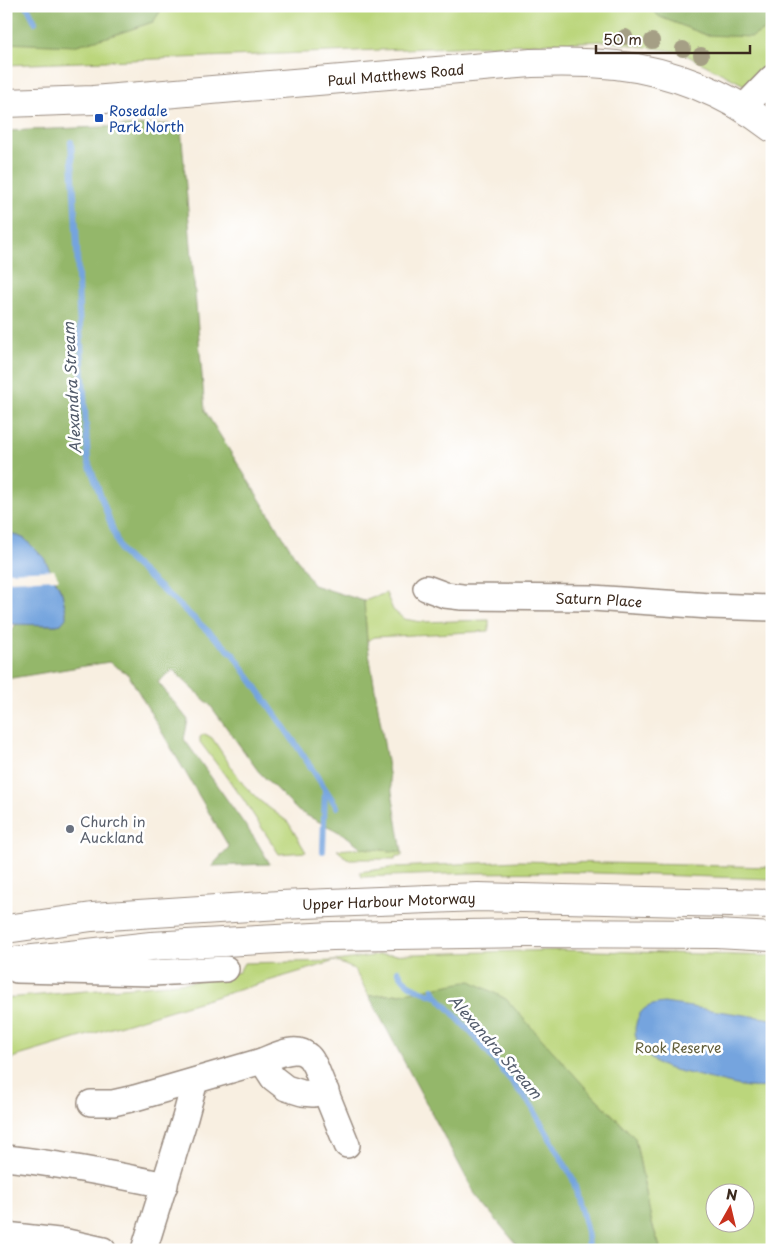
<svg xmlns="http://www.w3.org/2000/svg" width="778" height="1256" font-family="'Playpen Sans',sans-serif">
<rect width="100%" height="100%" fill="#fff"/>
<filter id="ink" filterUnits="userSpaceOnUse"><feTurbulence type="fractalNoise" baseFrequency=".02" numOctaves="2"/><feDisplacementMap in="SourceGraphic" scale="10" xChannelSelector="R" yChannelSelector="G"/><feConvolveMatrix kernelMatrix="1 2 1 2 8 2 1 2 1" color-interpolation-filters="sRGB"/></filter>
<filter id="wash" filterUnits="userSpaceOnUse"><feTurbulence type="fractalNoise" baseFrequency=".0096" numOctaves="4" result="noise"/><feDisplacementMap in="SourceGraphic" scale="20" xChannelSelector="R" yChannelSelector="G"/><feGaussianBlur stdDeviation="1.12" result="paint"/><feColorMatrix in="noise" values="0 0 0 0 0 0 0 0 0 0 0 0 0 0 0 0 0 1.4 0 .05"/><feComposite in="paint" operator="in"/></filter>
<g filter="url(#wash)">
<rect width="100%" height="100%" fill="#f8efe1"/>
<path fill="#bbd67b" stroke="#7b804c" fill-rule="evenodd" d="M 6,6 L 772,6 L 772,68 L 750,88 L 680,52 L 604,41 L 6,65 Z
M 386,593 L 393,610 L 404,619 L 421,622 L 489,620 L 489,631 L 374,637 L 367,641 L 364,601 Z
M 204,734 L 207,735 L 212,738 L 243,784 L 260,801 L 288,822 L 306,852 L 279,854 L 243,799 L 200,742 L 200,737 Z
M 362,848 L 402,852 L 402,856 L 396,856 L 395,859 L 348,859 L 337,850 Z
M 518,861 L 772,867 L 772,879 L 568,872 L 471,873 L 362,877 L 360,872 L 397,867 Z
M 561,950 L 772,956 L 772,1250 L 661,1250 L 652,1224 L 635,1138 L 586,1088 L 399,994 L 369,996 L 354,969 L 335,961 L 15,1057 L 6,1064 L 6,998 L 191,982 L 239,972 L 244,963 L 336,961 L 378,955 ZM 716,1194 L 746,1194 L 746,1224 L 716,1224 Z"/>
<path fill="#94b76b" stroke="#687044" d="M 6,6 L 164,6 L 153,22 L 111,36 L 73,46 L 6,43 Z
M 647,6 L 772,6 L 772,25 L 752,37 L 706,35 L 660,17 Z
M 170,124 L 181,128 L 205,411 L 313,585 L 364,601 L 367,641 L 402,852 L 362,848 L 345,835 L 298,811 L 259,772 L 210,705 L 173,670 L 158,682 L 188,720 L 184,739 L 257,842 L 270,864 L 212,866 L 229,847 L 128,674 L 109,662 L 6,679 L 6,649 L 9,644 L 9,635 L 16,624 L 56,625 L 61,624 L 66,612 L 62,593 L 55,578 L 25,539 L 6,531 L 6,131 Z
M 471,981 L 506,999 L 586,1088 L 635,1138 L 652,1224 L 661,1250 L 521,1250 L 475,1194 L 369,996 L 399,994 Z"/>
<path fill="#75a4de" stroke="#58677e" d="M 6,531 L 25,539 L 44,558 L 62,593 L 66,612 L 66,618 L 61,624 L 56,625 L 6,624 Z
M 664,1003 L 772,1019 L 772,1088 C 762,1087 751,1088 741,1086 C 725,1083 708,1078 692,1074 C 683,1072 671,1070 662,1066 C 647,1058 631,1042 636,1024 C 640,1007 649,1005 664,1003 Z"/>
<path fill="#f8efe1" d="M 54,570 L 59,579 L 9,581 L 9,584 L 6,584 L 6,572 Z"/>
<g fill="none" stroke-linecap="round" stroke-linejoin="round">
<path stroke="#75a4de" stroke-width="6" d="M 27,6 L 35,22
M 71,142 L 77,246 L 79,311 L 88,461 L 121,552 L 233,654 L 295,743 L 337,807
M 323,851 L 325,789
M 398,971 C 407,988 422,991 438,997
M 433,989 L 438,997 L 476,1038 L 531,1105 L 573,1179 L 587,1232 L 588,1250"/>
</g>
</g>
<g filter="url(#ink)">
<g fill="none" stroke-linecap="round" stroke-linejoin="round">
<defs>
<g id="minor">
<path d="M 743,108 L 772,78"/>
<path id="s1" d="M 426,588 L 445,595 L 462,597 L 592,598 L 710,606 L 772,608"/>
<path d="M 17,970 L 153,973 L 226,969"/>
<path d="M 262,1061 L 273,1078 L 286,1088 L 302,1093 L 313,1094 L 326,1091"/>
<path d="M 91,1103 L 113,1103 L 135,1098 L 262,1061 C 275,1056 296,1044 308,1056 C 311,1058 313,1063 315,1066 L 347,1145"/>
<path d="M 6,1158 C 60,1164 113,1174 165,1185"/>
<path d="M 6,1235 L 67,1242 L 103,1250"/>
<path d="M 144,1250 L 185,1118 L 195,1081"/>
</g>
<g id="major">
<path id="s2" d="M 6,103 L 93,100 L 531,63 C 560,62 588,62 616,65 C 671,71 729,94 772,128"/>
</g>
<g id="highway">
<path id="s3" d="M 6,929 L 92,917 L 280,905 L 478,897 L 772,904"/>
<path d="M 6,962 L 151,946 L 332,936 L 527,933 L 717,934 L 772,937"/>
</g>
</defs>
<use href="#minor" stroke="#9a8c80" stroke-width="28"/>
<use href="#major" stroke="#9a8c80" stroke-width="30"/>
<use href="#highway" stroke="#9a8c80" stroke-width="30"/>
<use href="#minor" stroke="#fff" stroke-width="25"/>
<use href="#major" stroke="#fff" stroke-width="28"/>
<use href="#highway" stroke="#fff" stroke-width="28"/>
</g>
<g fill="#a59f85">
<circle cx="625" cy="37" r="8"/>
<circle cx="652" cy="41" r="8"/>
<circle cx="683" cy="49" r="8"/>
<circle cx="701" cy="55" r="8"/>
</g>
</g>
<rect fill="#1a4fb4" stroke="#fff" stroke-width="2" x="94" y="113" width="10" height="10" rx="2.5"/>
<circle fill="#6b7280" stroke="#fff" stroke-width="2" cx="70" cy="829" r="5"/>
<g text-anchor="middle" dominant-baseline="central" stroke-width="5" stroke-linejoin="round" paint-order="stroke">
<g font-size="14" fill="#3b2a1e" stroke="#fff">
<text stroke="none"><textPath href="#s2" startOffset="391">Paul Matthews Road</textPath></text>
<text stroke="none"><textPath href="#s1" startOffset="174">Saturn Place</textPath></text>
<text stroke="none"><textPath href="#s3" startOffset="384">Upper Harbour Motorway</textPath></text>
</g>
<g font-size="14" fill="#164399" stroke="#fff" text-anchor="start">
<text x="109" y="110">Rosedale<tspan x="109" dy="16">Park North</tspan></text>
</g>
<g font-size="14" fill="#5b616d" stroke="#fff" text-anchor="start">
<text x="80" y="821">Church in<tspan x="80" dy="16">Auckland</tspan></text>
</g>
<g font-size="14" fill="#615e3a" stroke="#fff">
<text x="678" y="1047">Rook Reserve</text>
</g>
<g font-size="15" font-style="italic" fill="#525b6b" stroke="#fff">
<text transform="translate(71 388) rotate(-93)">Alexandra Stream</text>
<text transform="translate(496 1046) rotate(49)">Alexandra Stream</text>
</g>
</g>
<rect width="778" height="1256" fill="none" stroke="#fff" stroke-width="25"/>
<g transform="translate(730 1208) rotate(8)"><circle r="24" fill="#ffffff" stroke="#b1aaa5"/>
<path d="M0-4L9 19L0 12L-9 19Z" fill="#c8321e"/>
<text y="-8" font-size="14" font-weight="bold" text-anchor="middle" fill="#3b2a1e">N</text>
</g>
<path d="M596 45v8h154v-8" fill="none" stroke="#3b2a1e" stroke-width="2.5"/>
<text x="603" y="45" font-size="15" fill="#3b2a1e" stroke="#ffffff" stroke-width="4" paint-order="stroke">50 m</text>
</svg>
